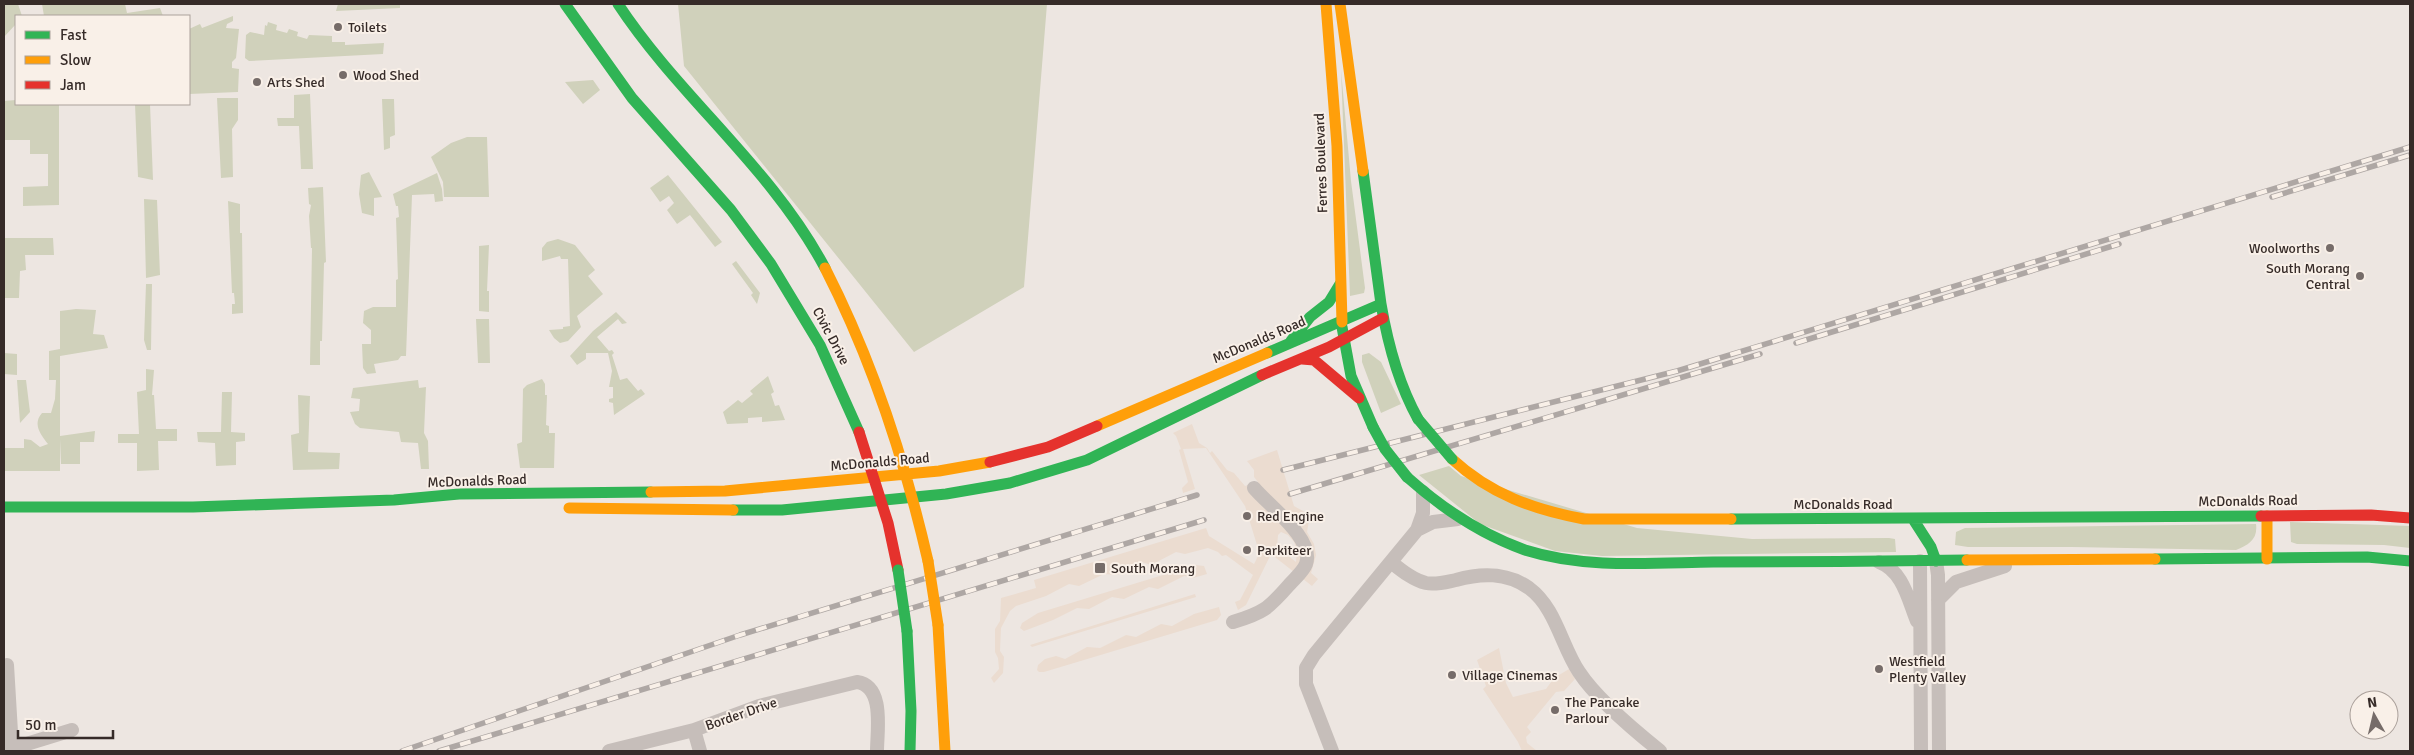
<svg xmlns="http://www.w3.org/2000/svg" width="2414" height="755" font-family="Signika,sans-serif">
<rect width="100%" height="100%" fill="#ede6e1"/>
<path fill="#d0d1bb" d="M 4,4 L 18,4 L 22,16 L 16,16 L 16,24 L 4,37 Z
M 42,4 L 125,4 L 127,13 L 160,8 L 163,16 L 44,16 Z
M 338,4 L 400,4 L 400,8 L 336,11 Z
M 678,4 L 1047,4 L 1024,287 L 914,352 L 684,66 Z
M 233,16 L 233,21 L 227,24 L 226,28 L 239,29 L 236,58 L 232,62 L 232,68 L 239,69 L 238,92 L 189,94 L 189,29 L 200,24 L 202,28 Z
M 268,22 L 277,25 L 276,30 L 287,33 L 289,29 L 298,32 L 297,36 L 307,39 L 309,35 L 332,36 L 332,42 L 345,42 L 345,45 L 384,43 L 383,54 L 249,61 L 245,58 L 246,35 L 250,32 L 264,35 L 265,25 L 267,26 Z
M 1341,70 L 1351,181 L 1365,288 L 1364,293 L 1350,296 Z
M 593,80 L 600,90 L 583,104 L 565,82 Z
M 310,94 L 313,169 L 301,169 L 299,126 L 278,126 L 277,118 L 294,118 L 294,95 Z
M 217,98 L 238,98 L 238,120 L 232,129 L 233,177 L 221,178 Z
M 382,99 L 394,99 L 395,135 L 390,137 L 390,148 L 384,150 Z
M 16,100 L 16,104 L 59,104 L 59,205 L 23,206 L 23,187 L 48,186 L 48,154 L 30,154 L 30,140 L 4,140 L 4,101 Z
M 135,104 L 150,104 L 153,180 L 138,177 Z
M 467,137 L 487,137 L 489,197 L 444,197 L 443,182 L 431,157 L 451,143 Z
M 369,172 L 382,197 L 374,198 L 374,216 L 362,213 L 359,194 L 361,175 Z
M 437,173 L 442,189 L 443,201 L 435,202 L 434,194 L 412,195 L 406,356 L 401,356 L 398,360 L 374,364 L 376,373 L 367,374 L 363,368 L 362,344 L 371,344 L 371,330 L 363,323 L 364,311 L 373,307 L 396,307 L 396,280 L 398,279 L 396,218 L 399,217 L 398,206 L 396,206 L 393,194 Z
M 668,175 L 722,242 L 715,247 L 690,215 L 677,224 L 667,210 L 674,203 L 669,196 L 660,202 L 650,188 Z
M 323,187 L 326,262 L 324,263 L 322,341 L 320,341 L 320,365 L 310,365 L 312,248 L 311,248 L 309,216 L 311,205 L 309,204 L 308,188 Z
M 144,199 L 157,200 L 160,275 L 146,278 Z
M 228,201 L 240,204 L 240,233 L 242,233 L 243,313 L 232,314 L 232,304 L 235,304 L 234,293 L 232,293 Z
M 4,238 L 53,238 L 54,255 L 25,255 L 26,270 L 20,271 L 19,298 L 4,298 Z
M 558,239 L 575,245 L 595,270 L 588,276 L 603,294 L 577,316 L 581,327 L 568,341 L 560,343 L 554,338 L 549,330 L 563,329 L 563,327 L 570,326 L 568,259 L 561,259 L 560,256 L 542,261 L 542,248 L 547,242 Z
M 489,245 L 487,291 L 489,291 L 489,312 L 479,311 L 479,246 Z
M 736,261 L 760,293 L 757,304 L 751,295 L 753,293 L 732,264 Z
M 146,284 L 152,284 L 151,350 L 147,350 L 144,340 Z
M 76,309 L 96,310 L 93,334 L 104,335 L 108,348 L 60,356 L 60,436 L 95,431 L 94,442 L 80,442 L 80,464 L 61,464 L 60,439 L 60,471 L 4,471 L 4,448 L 24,448 L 24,439 L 31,440 L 40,447 L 48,444 C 41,435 32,424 42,413 L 51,413 L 55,399 L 56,380 L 49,380 L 49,351 L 60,349 L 60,311 Z
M 616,312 L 627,323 L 622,324 L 618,319 L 597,337 L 609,351 L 612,350 L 614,353 L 612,355 L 620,380 L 627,378 L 638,391 L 641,389 L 645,394 L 614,415 L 613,403 L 609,402 L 609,399 L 613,398 L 613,387 L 609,387 L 612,371 L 608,353 L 586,353 L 586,359 L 577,365 L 570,356 L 593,331 Z
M 476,319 L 489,319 L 490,363 L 478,363 Z
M 4,353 L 17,354 L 17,375 L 4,374 Z
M 1369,353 L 1381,362 L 1401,404 L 1381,413 L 1362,362 L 1362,355 Z
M 146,369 L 154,370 L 152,395 L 154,395 L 156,429 L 177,429 L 177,441 L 158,441 L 159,470 L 137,471 L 137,443 L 118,443 L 118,434 L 139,434 L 137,392 L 146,390 Z
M 768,376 L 774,392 L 771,394 L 775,406 L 779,405 L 785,420 L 762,422 L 762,417 L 748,418 L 748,423 L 727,424 L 723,412 L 738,400 L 742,403 L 753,394 L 750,391 Z
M 542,379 L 545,384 L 545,395 L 547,395 L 546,425 L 549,426 L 549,433 L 555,433 L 554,468 L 520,468 L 517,444 L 522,442 L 523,389 L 527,385 Z
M 17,380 L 26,380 L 30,412 L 20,423 Z
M 418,380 L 419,388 L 426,387 L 424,433 L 428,441 L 429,469 L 421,469 L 418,443 L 401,442 L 399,432 L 360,428 L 355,424 L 350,412 L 359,411 L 360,399 L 351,398 L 353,388 Z
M 222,392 L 232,392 L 231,432 L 245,433 L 245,441 L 236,442 L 236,465 L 216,466 L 215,443 L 198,442 L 197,432 L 221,432 Z
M 298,395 L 310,396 L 308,452 L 340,453 L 339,469 L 293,470 L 291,435 L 299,433 Z
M 1449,466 L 1461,476 L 1637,528 L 1752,539 L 1889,538 L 1895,539 L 1896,552 L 1602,556 L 1555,551 L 1480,524 L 1419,475 Z
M 2290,522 L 2410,526 L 2410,548 L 2384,545 L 2297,544 L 2291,542 Z
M 2256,524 C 2258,539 2249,545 2236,550 L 2072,547 L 1968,547 L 1955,545 L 1956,532 L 1965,528 Z"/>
<path fill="#ebdcd0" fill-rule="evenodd" d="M 1192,424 L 1199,443 L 1207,448 L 1210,453 L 1212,451 L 1227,470 L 1234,473 L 1245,486 L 1258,482 L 1254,477 L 1254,470 L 1247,461 L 1277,450 L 1294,506 L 1310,515 L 1307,532 L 1314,544 L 1316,555 L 1311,573 L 1318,579 L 1312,586 L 1271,554 L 1246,605 L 1238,610 L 1235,602 L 1240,600 L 1253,575 L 1226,555 L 1222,556 L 1218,552 L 1208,548 L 1185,554 L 1176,552 L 1151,565 L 1142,562 L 1117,575 L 1104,574 L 1079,586 L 1069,584 L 1046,596 L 1016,606 L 1010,611 L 1001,628 L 1000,651 L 1004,657 L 1003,673 L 994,683 L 991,678 L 999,669 L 998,658 L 995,652 L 995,629 L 1000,621 L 1001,598 L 1036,588 L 1034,580 L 1206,528 L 1209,536 L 1254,564 L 1261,550 L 1257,545 L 1245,506 L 1206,448 L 1183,449 L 1195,489 L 1183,493 L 1182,488 L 1188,482 L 1179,450 L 1181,449 L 1176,436 L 1173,433 ZM 1281,532 L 1288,535 L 1294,542 L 1297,550 L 1296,562 L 1277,547 L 1278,535 Z
M 1196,565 L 1204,566 L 1207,574 L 1193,578 L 1184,576 L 1158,589 L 1149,587 L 1124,599 L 1112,597 L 1089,609 L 1077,608 L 1053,620 L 1024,631 L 1020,628 L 1022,623 L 1038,613 Z
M 1195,594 L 1196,597 L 1032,647 L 1030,645 Z
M 1219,607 L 1221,615 L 1217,620 L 1044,672 L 1039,672 L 1037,670 L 1038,665 L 1045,659 L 1056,656 L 1065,659 L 1087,647 L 1100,648 L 1126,635 L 1136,637 L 1161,624 L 1172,626 L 1194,614 Z
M 1499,648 L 1506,683 L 1513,697 L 1546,689 L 1554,678 L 1569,669 L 1575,679 L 1564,691 L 1556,692 L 1527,727 L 1531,732 L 1526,737 L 1527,743 L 1537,751 L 1522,751 L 1518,742 L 1483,689 L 1486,686 L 1477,660 Z"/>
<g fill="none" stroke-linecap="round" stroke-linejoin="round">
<path stroke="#c6beba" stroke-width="14" d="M 1417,530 L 1433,522 L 1458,519
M 1920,561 L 1921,751
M 1936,561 L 1938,575 L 1939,751
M 1391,562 C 1401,570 1413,580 1426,583 C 1436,585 1446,582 1456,580 C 1481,573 1506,572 1529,588 C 1556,608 1561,645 1579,672 C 1596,698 1635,731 1660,751
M 1879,562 C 1903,571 1908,599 1917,621
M 1938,600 L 1956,582 L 2005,566
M 1233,622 C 1263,613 1268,609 1289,585 C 1294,579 1303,572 1306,564 C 1315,539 1269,506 1254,488
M 7,665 L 12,749
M 694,730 L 700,751
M 4,751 L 72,730
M 609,751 L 694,730 L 759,706 L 857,682 C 885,686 877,731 877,751
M 1332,751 L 1306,684 L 1306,668 L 1314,655 L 1417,530 L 1423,513 L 1423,492"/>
<path stroke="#30b455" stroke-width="11" d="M 565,4 L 632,98 L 731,210 L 771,264 L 820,345 L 859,432
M 618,4 C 680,98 772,168 825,268
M 1363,171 L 1381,304
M 1342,327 L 1351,376 L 1373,427
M 1291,341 L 1310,317 L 1329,302 L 1340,284
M 1267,353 L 1381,304 C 1388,345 1398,383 1418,419
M 1407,477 C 1443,509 1480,534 1525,550 C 1585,569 1651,563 1713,562 C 1798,562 1882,561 1967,560
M 4,507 L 193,507 L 394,500 L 459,494 L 651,492
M 733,510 L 782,510 L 946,494 L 1010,483 L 1087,460 L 1262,375
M 1731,519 L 2261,516
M 1913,519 L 1931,547 L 1936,561
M 2155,559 L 2367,557 L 2410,561
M 907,631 L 911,711 L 910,751"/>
<path stroke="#ff9f0a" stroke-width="11" d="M 1326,4 L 1337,146 L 1342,322
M 1340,4 L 1363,171
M 825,268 C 872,360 905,461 928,561
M 1097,426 L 1267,353
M 1452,459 C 1490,494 1534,510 1584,519 L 1731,519
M 651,492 L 725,491 L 939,471 L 990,462
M 569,508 L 733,510
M 2267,516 L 2267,559
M 1967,560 L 2155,559
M 938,625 L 945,751"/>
<path stroke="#e5322d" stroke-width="11" d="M 1302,359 L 1314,360 L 1359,398
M 1262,375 L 1329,347 L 1383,318
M 859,432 L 888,523 L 898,570
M 990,462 L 1048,447 L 1097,426
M 2261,516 L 2371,515 L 2410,518"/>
<defs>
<path id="rail" d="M 2272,197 L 2410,155
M 1796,343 L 2119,244
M 1283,470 L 1677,371 L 2410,147
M 1290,494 L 1760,354
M 402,751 L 740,635 L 1197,495
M 439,751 L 1204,520"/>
</defs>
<use href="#rail" stroke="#aea7a4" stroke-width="5.5"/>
<use href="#rail" stroke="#f9f0e8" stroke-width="4" stroke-dasharray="11" stroke-linecap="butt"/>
<path stroke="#30b455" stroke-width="11" d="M 1418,419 L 1452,459
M 1373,427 L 1385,449 L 1407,477
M 898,570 L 907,631"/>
<path stroke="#ff9f0a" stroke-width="11" d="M 928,561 L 938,625"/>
</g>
<g fill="#766c69" stroke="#f9f0e8" stroke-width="2">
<circle cx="338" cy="27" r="5"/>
<circle cx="343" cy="75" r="5"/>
<circle cx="257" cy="82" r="5"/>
<circle cx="2330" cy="248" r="5"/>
<circle cx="2360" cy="276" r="5"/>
<circle cx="1247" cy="516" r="5"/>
<circle cx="1247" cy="550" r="5"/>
<rect x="1094" y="562" width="12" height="12" rx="2.5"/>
<circle cx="1879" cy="669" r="5"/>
<circle cx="1452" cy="675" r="5"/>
<circle cx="1555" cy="710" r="5"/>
</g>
<g text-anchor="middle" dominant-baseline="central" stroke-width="4" stroke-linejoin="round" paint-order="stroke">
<g font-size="14" fill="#362b28" stroke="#f9f0e8" text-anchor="start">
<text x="348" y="27">Toilets</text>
<text x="353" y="75">Wood Shed</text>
<text x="267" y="82">Arts Shed</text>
<text x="2320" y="248" text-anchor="end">Woolworths</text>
<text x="2350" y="268" text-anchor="end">South Morang<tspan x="2350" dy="16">Central</tspan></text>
<text x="1257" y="516">Red Engine</text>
<text x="1257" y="550">Parkiteer</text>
<text x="1111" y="568">South Morang</text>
<text x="1889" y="661">Westfield<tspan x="1889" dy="16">Plenty Valley</tspan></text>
<text x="1462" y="675">Village Cinemas</text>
<text x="1565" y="702">The Pancake<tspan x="1565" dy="16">Parlour</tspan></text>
</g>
<g font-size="14" fill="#362b28" stroke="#f9f0e8">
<text transform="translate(1321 163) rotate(-92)">Ferres Boulevard</text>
<text transform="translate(831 336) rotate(62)">Civic Drive</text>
<text transform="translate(1259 340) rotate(-23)">McDonalds Road</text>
<text transform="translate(880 462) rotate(-5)">McDonalds Road</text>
<text transform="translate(477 481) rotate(-2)">McDonalds Road</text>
<text transform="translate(2248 501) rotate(-1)">McDonalds Road</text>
<text x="1843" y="504">McDonalds Road</text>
<text transform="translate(741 714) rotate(-19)">Border Drive</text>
</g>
</g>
<rect width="2414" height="755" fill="none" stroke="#362b28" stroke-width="10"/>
<rect x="15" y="15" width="175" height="90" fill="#f9f0e8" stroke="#aba19b"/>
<rect x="25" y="31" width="25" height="8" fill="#30b455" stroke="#aba19b"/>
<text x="60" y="40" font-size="15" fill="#362b28">Fast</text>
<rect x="25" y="56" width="25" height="8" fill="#ff9f0a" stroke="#aba19b"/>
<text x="60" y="65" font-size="15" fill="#362b28">Slow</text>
<rect x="25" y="81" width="25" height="8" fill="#e5322d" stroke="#aba19b"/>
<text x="60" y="90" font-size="15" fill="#362b28">Jam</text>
<g transform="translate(2374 715) rotate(352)"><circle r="24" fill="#f9f0e8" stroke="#aba19b"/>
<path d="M0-4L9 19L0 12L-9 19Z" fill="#766c69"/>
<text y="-8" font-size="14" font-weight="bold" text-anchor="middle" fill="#362b28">N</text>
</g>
<path d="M18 730v8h95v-8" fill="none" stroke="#362b28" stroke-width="2.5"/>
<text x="25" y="730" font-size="15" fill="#362b28" stroke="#f9f0e8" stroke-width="4" paint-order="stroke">50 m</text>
</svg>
